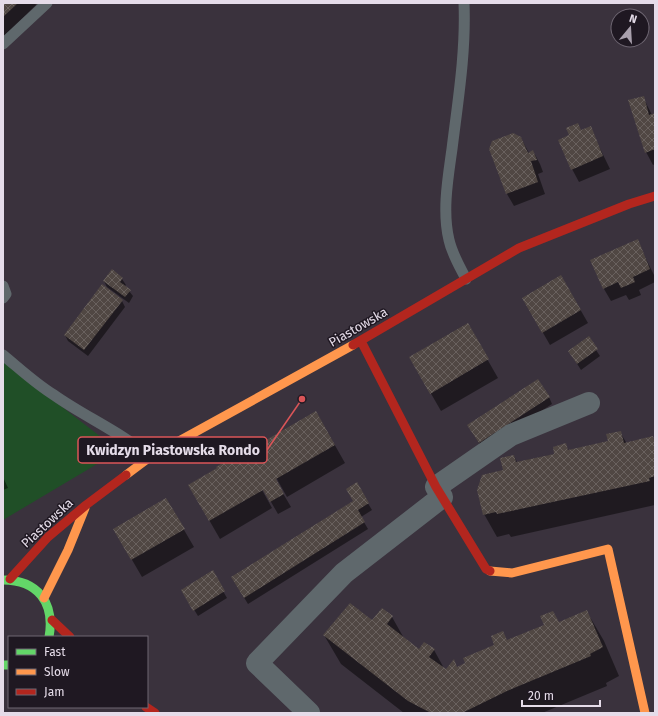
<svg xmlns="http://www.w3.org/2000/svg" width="658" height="716" font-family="'Fira Sans',sans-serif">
<defs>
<pattern id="building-cross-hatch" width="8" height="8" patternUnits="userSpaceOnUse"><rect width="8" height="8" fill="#504743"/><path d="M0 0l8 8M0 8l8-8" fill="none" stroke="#69615e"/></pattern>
</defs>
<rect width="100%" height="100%" fill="#3a323d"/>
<path fill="#204f27" d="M 3,361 L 119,451 L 3,520 Z"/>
<path fill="#0007" d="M 3,3 L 35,3 L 36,5 L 3,37 Z
M 643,97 L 652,115 L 655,114 L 655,164 L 653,165 L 646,152 Z
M 590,128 L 610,169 L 579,182 L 572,169 Z
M 521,138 L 529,153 L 533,151 L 540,164 L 543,172 L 538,174 L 545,194 L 514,206 L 507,194 Z
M 637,241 L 655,277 L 655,282 L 639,290 L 641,295 L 629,300 L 626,295 L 611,301 L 604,289 Z
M 561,276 L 588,323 L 550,345 L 523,298 Z
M 122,279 L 126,285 L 125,286 L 133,296 L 129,303 L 107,287 L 104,281 Z
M 122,301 L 125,307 L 88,356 L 68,341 L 65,335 Z
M 467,324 L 498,378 L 441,411 L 410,357 Z
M 588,338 L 600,356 L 581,370 L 569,351 Z
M 549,397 L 552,404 L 483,449 L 472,432 Z
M 316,412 L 345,463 L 287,497 L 273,472 L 271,473 L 291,507 L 278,514 L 248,462 L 247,463 L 272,508 L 220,539 L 189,485 Z
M 620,432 L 627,444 L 652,438 L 655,442 L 655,505 L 511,537 L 509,534 L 497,537 L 484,514 L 504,470 L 514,456 L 517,462 L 555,454 L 566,445 L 569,451 L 609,442 Z
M 3,477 L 8,488 L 3,490 Z
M 356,484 L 372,510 L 361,517 L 368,529 L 248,604 L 232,578 L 354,501 Z
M 166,499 L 194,547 L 142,577 L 114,529 Z
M 212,572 L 227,598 L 198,616 L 182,590 Z
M 587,612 L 604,641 L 619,676 L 606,683 L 607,686 L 542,713 L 404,713 L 341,664 L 324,635 L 392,617 L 405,640 L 419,650 L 434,650 L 445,670 L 457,668 L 507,641 L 559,624 Z"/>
<path fill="url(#building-cross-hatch)" d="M 3,3 L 18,3 L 3,17 Z
M 644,96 L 649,115 L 655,113 L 655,149 L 645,153 L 628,100 Z
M 578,123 L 581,130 L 591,126 L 603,156 L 571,170 L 558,140 L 569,135 L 566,128 Z
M 513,133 L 521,137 L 528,153 L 533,150 L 537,160 L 531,161 L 538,182 L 506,194 L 489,149 L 492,141 Z
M 638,239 L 650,269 L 633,277 L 635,282 L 621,288 L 618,282 L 603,289 L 590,260 Z
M 112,269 L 123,278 L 120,282 L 131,290 L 125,297 L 103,281 Z
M 561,275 L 581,310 L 542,333 L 522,298 Z
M 102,284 L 123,300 L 84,350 L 64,335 Z
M 468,323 L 489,359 L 430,394 L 409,357 Z
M 589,336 L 598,349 L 577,364 L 568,351 Z
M 538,379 L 550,397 L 479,443 L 467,425 Z
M 316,411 L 335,445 L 276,479 L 284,494 L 270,502 L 263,490 L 209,521 L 188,485 L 217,468 L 216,467 L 224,462 L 225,464 Z
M 621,431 L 624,443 L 653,436 L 655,445 L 655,476 L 649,478 L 650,481 L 497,514 L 496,512 L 483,515 L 477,490 L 482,475 L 503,470 L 500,458 L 514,455 L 516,462 L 554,454 L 553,447 L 566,443 L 568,450 L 608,441 L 606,434 Z
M 357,482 L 369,503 L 358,510 L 365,522 L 244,598 L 231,577 L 353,501 L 346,489 Z
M 166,498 L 185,529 L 131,560 L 113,529 Z
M 213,570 L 225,591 L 193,611 L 181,590 Z
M 350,603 L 372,620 L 382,608 L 393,616 L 387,624 L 419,649 L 424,642 L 435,649 L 429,657 L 446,669 L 454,659 L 457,667 L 465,663 L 463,658 L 494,645 L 491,636 L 503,631 L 507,640 L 544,625 L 540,616 L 553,611 L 559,622 L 587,610 L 603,647 L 590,654 L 591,656 L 507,691 L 462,713 L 431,713 L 408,701 L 323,635 Z"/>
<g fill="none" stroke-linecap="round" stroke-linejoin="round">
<path stroke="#5f686c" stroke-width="11" d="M 464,3 C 466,52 458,100 452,149 C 448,178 442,211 449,240 C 452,254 460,267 466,279
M 3,44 L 47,3
M 3,286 L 6,294 L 3,298
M 3,355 C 20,369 36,384 54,395 C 85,417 121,432 150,457"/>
<path stroke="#5f686c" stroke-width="22" d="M 436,487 L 511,435 L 589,403
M 309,713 L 257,663 L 344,573 L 442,497"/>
<path stroke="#63d668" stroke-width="9" d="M 3,580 C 38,580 55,603 49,637
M 3,665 L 9,665"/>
<path stroke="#ff974d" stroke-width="9" d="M 126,475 L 150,457 L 353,345
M 490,571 L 512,573 L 608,549 L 645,713
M 44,598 L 68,550 L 85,508"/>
<path stroke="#b3261e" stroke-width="9" d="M 361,341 L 436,487 L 486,569 L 490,571
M 353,345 L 519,248 L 629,204 L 655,196
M 10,579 L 48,537 L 86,505 L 126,475
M 52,620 L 70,637
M 146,707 L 155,713"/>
</g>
<g text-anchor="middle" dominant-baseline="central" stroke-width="3" stroke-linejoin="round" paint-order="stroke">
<g font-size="13" fill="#e5dce9" stroke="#1f1822">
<text transform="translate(358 327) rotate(-30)">Piastowska</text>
<text transform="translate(47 523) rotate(-43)">Piastowska</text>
</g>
</g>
<path fill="none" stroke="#da5558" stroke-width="1.5" d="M302 399L267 450"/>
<circle fill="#da5558" stroke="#1f1822" stroke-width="1.5" cx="302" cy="399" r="4"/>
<rect fill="#1f1822" stroke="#da5558" stroke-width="1.5" x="78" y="437" width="189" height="26" rx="4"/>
<g font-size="14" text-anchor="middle" font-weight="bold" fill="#e5dce9">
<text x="173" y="455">Kwidzyn Piastowska Rondo</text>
</g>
<rect width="658" height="716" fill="none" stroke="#e5dce9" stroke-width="8"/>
<rect x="8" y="636" width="140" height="72" fill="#1f1822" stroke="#6e6672"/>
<rect x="16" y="649" width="20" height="6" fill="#63d668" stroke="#6e6672"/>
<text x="44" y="656" font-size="12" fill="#e5dce9">Fast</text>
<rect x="16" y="669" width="20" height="6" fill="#ff974d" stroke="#6e6672"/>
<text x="44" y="676" font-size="12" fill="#e5dce9">Slow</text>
<rect x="16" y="689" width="20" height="6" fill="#b3261e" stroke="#6e6672"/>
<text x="44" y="696" font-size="12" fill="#e5dce9">Jam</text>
<g transform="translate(630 28) rotate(18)"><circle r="19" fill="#1f1822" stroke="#6e6672"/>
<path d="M0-3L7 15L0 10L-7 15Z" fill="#a9a0ad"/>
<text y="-6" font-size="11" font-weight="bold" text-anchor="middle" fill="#e5dce9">N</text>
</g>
<path d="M522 700v6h78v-6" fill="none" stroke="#e5dce9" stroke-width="2"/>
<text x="528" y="700" font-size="12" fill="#e5dce9" stroke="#1f1822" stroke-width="3" paint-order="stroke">20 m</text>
</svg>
